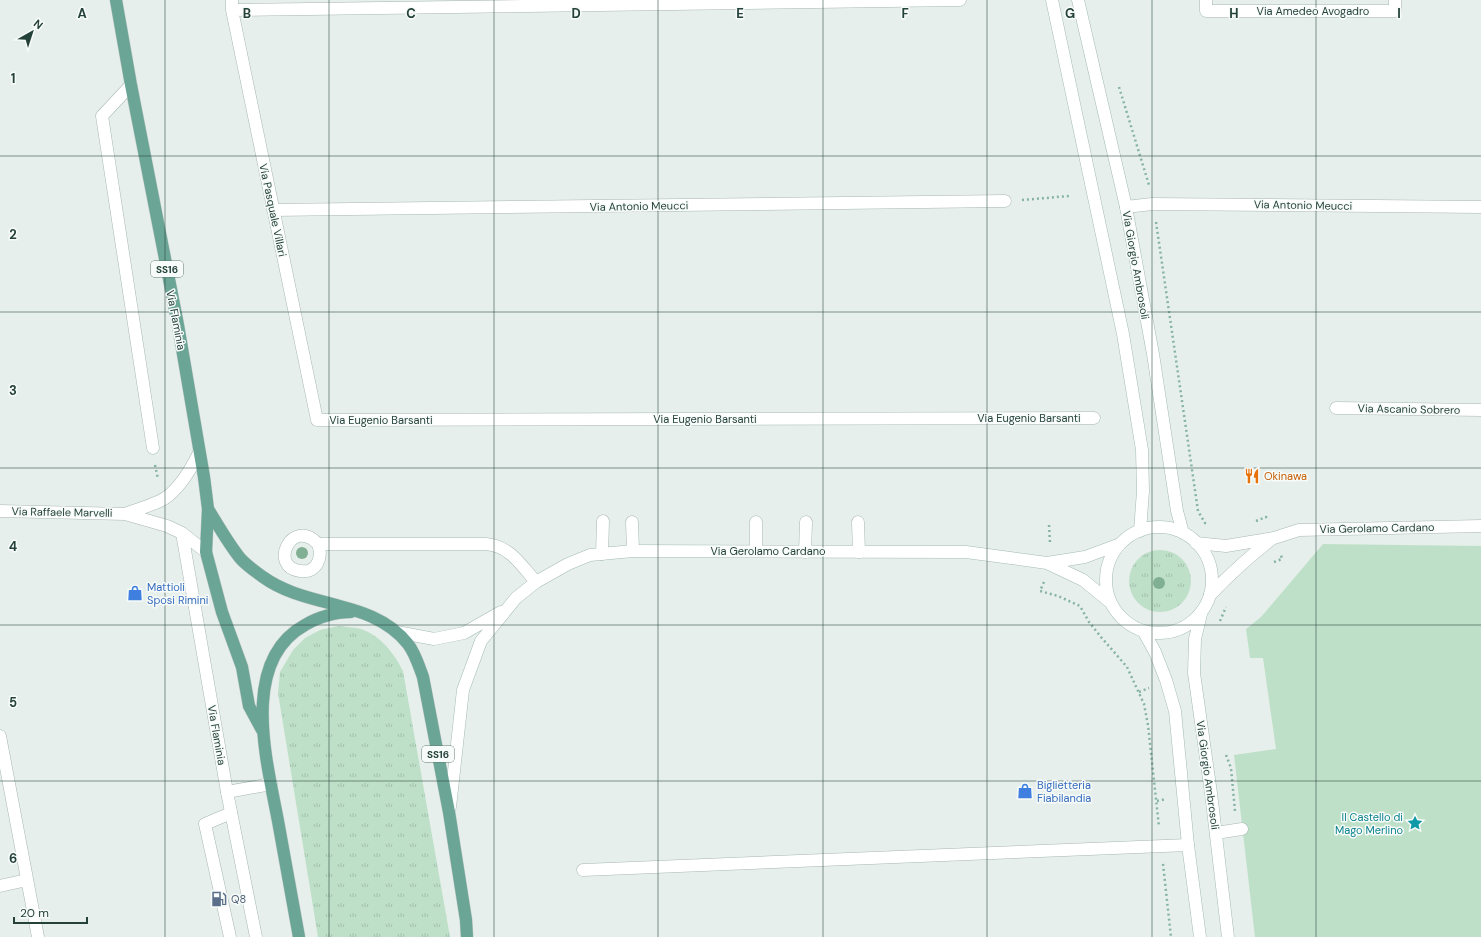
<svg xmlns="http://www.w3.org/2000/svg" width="1481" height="937" font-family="'DM Sans',sans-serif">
<defs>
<pattern id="grass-tufts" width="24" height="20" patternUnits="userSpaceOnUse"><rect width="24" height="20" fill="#bfe0c8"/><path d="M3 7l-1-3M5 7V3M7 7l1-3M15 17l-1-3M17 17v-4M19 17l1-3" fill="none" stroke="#a4c1ad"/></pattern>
</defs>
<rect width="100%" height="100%" fill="#e6efeb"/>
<path fill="url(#grass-tufts)" d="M1129 581a31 31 0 1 1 62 0a31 31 0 1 1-62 0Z
M 338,626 C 345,627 354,627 361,629 C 381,636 394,653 403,671 L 450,937 L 318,937 L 278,693 L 280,672 L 293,650 L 305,638 L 320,630 Z"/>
<path fill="#bfe0c8" d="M 1323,544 L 1481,546 L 1481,937 L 1255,937 L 1234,755 L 1276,749 L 1263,658 L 1250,658 L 1246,629 L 1261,617 Z"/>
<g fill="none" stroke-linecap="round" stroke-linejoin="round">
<defs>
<path id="lane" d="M 632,522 L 633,551
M 858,522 L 859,552
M 318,544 C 323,557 317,574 300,571 C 268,567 292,516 318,544 L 486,544 C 510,546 521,565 536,582
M 756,551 L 756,522
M 805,552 L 806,522
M 602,554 L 603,521
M 227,792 L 271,784
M 1216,833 L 1242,829
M 583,870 L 1188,845
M 230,937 L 205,824 L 231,813"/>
<path id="street" d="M 232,0 L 232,10 L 317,420 L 1094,418
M 1206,0 L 1206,11 L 1395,11 L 1395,0
M 232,10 L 960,0
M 131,85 L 102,116 L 153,448
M 1126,207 L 1152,204 L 1481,207
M 273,210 L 1005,201
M 1336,408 L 1481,410
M 0,511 L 125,514 L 167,526 L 182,533 L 206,552
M 125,514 C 136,510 149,506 160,501 C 177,493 191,469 199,453
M 182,533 L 227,792 L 256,937
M 1196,543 L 1226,546 L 1274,538 L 1299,530 L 1481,526
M 1210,595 C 1230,574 1250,556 1273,538
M 0,736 L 38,937
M 0,886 L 27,880"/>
<path id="secondary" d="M 1052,0 L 1123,334 L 1142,450 L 1143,491 L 1140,531
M 1078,0 L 1126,207 L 1153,354 L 1177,511 L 1183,533
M1106 580a53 53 0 1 1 106 0a53 53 0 1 1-106 0Z
M 1047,563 L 1083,580 L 1110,602
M 1201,614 L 1195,639 L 1194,673 L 1211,793 L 1228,937
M 397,632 L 434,639 L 464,633 L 501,612
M 1144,632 L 1155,652 L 1166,680 L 1175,711 L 1188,845 L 1200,937
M 450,807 L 463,690 L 481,641 L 516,598 L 536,582 L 568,564 L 590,555 L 633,551 L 966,552 L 1047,563 L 1085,557 L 1120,544"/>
<path id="primary" d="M 116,0 L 131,85 L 178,325 L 204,477 L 208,509 L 206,552 L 222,612 L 242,667 L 249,706 L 262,730
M 208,509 C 218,525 228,543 240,558 C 246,565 256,572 263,577 C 307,609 373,599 408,644 C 415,653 419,666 423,677 L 449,812 L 466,920 L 467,937
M 299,937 C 292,898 285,859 278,821 C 267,762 239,661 305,625 C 318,617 336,612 351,612"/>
</defs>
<use href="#lane" stroke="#a8b8b2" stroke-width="13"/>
<use href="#street" stroke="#a8b8b2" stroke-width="13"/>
<use href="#secondary" stroke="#a4bbb3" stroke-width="13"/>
<use href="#primary" stroke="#c2cac8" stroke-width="13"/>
<path stroke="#86b3a5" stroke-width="2.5" stroke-dasharray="2 3" stroke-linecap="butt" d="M 1119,87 L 1149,185
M 1022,200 L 1069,196
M 1156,222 L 1198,511 L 1205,523 L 1208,524
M 155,465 L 158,479
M 1256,521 L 1266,517 L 1268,520
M 1049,525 L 1050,543
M 1274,562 L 1282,559 L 1281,555
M 1044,582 L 1040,591 L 1058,596 L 1080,606 L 1089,622 L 1101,637 L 1127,667 L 1144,704 L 1148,725 L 1159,827
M 1220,621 L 1226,607
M 1139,692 L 1149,688
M 1226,755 L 1231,768 L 1235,811
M 1157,801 L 1166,799
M 1163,864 L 1171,937"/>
<use href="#lane" stroke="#fff" stroke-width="12"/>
<use href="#street" stroke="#fff" stroke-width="12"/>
<use href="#secondary" stroke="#fff" stroke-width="12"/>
<use href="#primary" stroke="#6aa596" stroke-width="12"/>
</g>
<g fill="#80af93">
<circle cx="302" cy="553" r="6"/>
<circle cx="1159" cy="583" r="6"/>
</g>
<path fill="none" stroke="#24423a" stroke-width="1" stroke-opacity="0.55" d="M 165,0 L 165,937M 329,0 L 329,937M 494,0 L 494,937M 658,0 L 658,937M 823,0 L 823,937M 987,0 L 987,937M 1152,0 L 1152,937M 1316,0 L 1316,937M 0,156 L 1481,156M 0,312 L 1481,312M 0,468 L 1481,468M 0,625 L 1481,625M 0,781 L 1481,781"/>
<defs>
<symbol id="restaurant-bare" viewBox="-9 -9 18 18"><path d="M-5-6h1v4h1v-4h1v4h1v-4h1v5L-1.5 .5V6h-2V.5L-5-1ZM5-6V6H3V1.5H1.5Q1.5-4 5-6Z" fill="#e8710a" stroke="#f7fbf9" stroke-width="2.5" paint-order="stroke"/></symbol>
<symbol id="shop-bare" viewBox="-9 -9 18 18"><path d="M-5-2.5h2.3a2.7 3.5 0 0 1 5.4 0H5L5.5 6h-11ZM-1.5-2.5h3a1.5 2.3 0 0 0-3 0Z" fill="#3f7fe0" stroke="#f7fbf9" stroke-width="2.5" paint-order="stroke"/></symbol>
<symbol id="sight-bare" viewBox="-9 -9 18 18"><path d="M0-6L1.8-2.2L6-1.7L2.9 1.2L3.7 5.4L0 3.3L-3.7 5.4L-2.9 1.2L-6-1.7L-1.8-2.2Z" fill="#0f9aa8" stroke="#f7fbf9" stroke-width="2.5" paint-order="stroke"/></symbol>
<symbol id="fuel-bare" viewBox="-9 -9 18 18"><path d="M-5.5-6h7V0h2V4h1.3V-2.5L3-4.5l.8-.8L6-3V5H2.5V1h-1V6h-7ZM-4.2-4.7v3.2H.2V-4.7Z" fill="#5c6f8a" stroke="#f7fbf9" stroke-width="2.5" paint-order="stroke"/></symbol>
</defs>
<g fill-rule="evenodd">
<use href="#restaurant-bare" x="1241" y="465" width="22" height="22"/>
<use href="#shop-bare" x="124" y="582" width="22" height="22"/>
<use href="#shop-bare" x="1014" y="780" width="22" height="22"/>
<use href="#sight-bare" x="1404" y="812" width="22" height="22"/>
<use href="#fuel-bare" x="208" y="888" width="22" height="22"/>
</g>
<g text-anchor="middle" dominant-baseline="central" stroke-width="3" stroke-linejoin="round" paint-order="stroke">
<g fill="#f7fbf9" stroke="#637a73" stroke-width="1">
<rect x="151" y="261" width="32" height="16" rx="3"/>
<rect x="422" y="746" width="32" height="16" rx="3"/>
</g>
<g font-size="10" font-weight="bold" fill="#24423a">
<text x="167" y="269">SS16</text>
<text x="438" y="754">SS16</text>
</g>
<g font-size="11" fill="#24423a" stroke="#f7fbf9">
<text x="1313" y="11">Via Amedeo Avogadro</text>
<text transform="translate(1303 205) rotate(1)">Via Antonio Meucci</text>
<text transform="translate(639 206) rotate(-1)">Via Antonio Meucci</text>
<text transform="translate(273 210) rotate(78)">Via Pasquale Villari</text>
<text transform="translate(1136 265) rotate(80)">Via Giorgio Ambrosoli</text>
<text transform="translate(176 320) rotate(79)">Via Flaminia</text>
<text transform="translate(1409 409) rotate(1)">Via Ascanio Sobrero</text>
<text x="1029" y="418">Via Eugenio Barsanti</text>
<text x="705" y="419">Via Eugenio Barsanti</text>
<text x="381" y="420">Via Eugenio Barsanti</text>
<text transform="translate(62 512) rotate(1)">Via Raffaele Marvelli</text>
<text transform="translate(1377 528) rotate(-1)">Via Gerolamo Cardano</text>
<text x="768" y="551">Via Gerolamo Cardano</text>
<text transform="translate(217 735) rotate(80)">Via Flaminia</text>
<text transform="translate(1208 775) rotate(82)">Via Giorgio Ambrosoli</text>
</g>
<g font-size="11" fill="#c56008" stroke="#f7fbf9" text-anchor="start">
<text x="1264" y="476">Okinawa</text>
</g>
<g font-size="11" fill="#366cbe" stroke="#f7fbf9" text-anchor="start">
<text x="147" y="587">Mattioli<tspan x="147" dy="13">Sposi Rimini</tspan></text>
<text x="1037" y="785">Biglietteria<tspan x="1037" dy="13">Fiabilandia</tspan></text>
</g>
<g font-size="11" fill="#0d838f" stroke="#f7fbf9" text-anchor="end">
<text x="1403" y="817">Il Castello di<tspan x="1403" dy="13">Mago Merlino</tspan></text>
</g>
<g font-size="11" fill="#4e5e75" stroke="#f7fbf9" text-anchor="start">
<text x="231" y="899">Q8</text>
</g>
</g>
<g font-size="13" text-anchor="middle" font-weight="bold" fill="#24423a" stroke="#f7fbf9" stroke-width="3" stroke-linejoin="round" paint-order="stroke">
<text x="82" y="18">A</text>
<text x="247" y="18">B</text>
<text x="411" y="18">C</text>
<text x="576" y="18">D</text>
<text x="740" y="18">E</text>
<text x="905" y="18">F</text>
<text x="1070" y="18">G</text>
<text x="1234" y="18">H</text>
<text x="1399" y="18">I</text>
<text x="13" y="83">1</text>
<text x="13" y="239">2</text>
<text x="13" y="395">3</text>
<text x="13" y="551">4</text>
<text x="13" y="707">5</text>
<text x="13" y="863">6</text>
</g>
<g transform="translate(32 32) rotate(39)" stroke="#f7fbf9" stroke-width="3" paint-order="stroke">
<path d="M0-3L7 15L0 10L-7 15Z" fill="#24423a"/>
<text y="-6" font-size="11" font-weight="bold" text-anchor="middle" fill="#24423a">N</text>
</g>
<path d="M14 917v6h73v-6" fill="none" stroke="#24423a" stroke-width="2"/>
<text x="20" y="917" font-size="12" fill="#24423a" stroke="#f7fbf9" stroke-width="3" paint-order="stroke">20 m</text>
</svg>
